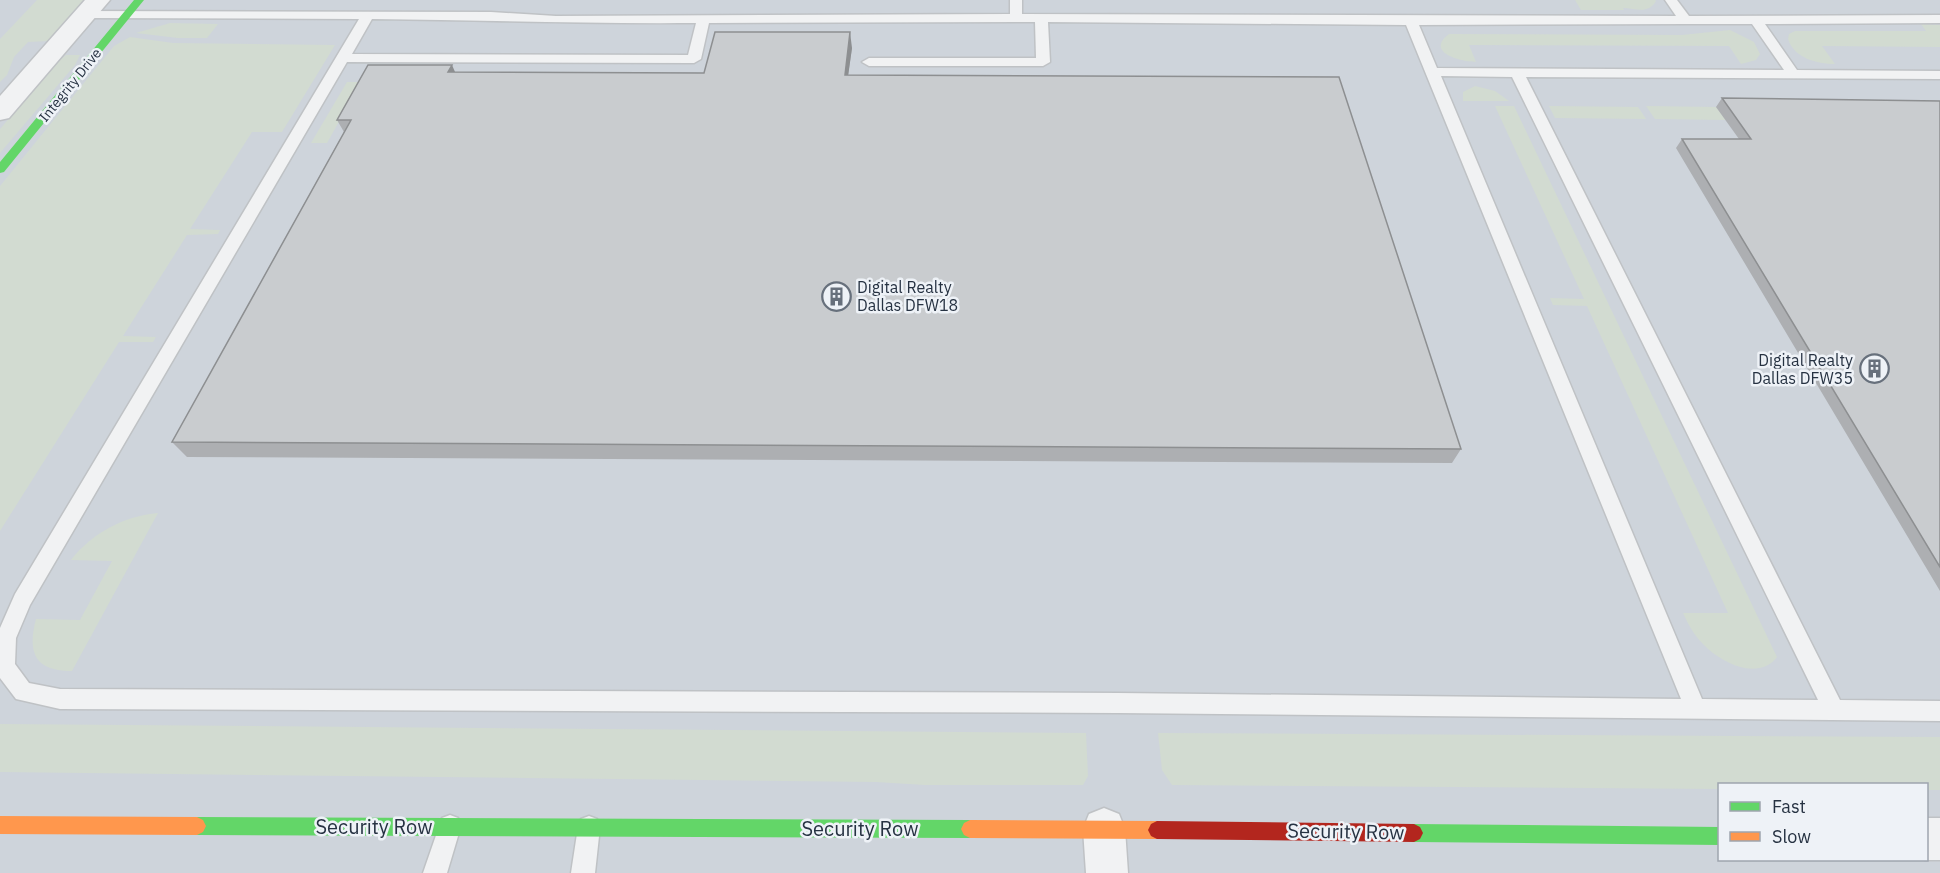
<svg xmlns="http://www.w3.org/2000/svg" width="1940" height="873" font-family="'IBM Plex Sans',sans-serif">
<rect width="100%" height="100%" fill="#e1e4e7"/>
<path fill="#ced4db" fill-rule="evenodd" d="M 0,0 L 1940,0 L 1940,873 L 0,873 ZM 1720,784 L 1926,784 L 1926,860 L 1720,860 Z"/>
<path fill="#d2dbd1" d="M 37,0 L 85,0 L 50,41 L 28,42 L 14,57 L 7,75 L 0,82 L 0,39 Z
M 1575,0 L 1655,0 L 1656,1 C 1648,15 1635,8 1623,8 L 1624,10 L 1581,10 Z
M 170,23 L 218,24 L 207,38 L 178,38 L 136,33 Z
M 1921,24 L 1940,25 L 1940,47 L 1822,46 L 1835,64 C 1817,64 1794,58 1788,39 L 1789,34 L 1795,31 L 1926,31 Z
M 1730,30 L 1754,42 L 1760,54 L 1756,60 L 1741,64 L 1729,46 L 1469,45 L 1476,62 C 1462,62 1424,53 1449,34 L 1682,35 Z
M 130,37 L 173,43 L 335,45 L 282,132 L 252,132 L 190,229 L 220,230 L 218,234 L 187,235 L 123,336 L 156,337 L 153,342 L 119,342 L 0,531 L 0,186 L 114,46 Z
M 66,55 L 80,55 L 75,65 L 0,153 L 0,129 L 55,64 Z
M 347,82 L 361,82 L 327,143 L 311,143 Z
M 1475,86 L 1495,91 L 1509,101 L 1463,101 L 1463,92 Z
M 1495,106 L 1514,106 L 1777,657 C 1758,682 1720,662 1703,644 C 1694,635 1688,624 1683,613 L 1728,613 L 1587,306 L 1553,305 L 1550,298 L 1584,299 Z
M 1549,106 L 1638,107 L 1646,119 L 1555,118 Z
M 1646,106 L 1716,107 L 1726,120 L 1655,119 Z
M 158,513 L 72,671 C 35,671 27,653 36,619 L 80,620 L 112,561 L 71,560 C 92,533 124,516 158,513 Z
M 0,724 L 1086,733 L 1088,776 L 1083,785 L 925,785 L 876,782 L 0,772 Z
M 1158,733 L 1940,737 L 1940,790 L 1927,790 L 1926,784 L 1720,784 L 1719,789 L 1172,785 L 1162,770 Z"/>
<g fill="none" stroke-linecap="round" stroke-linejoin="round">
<defs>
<path id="lane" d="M 1010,0 L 1022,0 L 1022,14 L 1676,16 L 1665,0 L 1677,0 L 1689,16 L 1940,15 L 1940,23 L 1765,24 L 1797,70 L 1940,71 L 1940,79 L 1526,77 L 1840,700 L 1940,701 L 1940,721 L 1118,713 L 60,709 L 16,699 L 0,678 L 0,628 L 15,594 L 359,19 L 85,18 L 79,14 L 80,11 L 491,12 L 556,16 L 1010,14 ZM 372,19 C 480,20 588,24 696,23 L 688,55 L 352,54 ZM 1016,22 L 1035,22 L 1036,58 L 869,58 L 862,62 L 869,66 L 1043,66 L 1050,62 L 1048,22 L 1406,25 L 1681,699 L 1118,693 L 60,689 L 29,683 L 15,664 L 16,638 L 30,605 L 347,62 L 694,63 L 701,59 L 709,23 ZM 1685,24 L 1752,24 L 1784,70 L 1437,68 L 1419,25 ZM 1441,76 L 1512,77 L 1818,700 L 1702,699 Z
M 450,815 L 458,818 L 461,826 L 447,873 L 423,873 L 442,818 Z
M 589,816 L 597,819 L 600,827 L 595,873 L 571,873 L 578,827 L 581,819 Z"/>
<path id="street" d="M 85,0 L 110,0 L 9,118 L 0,120 L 0,96 Z
M 1104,808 L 1119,814 L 1125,829 L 1128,873 L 1086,873 L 1083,829 L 1089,814 Z
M 1926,818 L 1940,818 L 1940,860 L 1925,860 L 1926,860 Z"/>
</defs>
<use href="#lane" stroke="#bfc2c5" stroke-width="3"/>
<use href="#street" stroke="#bfc2c5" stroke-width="3"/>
<use href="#lane" fill="#f1f2f3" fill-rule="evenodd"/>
<use href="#street" fill="#f1f2f3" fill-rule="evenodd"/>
<path fill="#63d668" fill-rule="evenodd" d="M 134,0 L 144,0 L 4,172 L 0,173 L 0,162 Z
M 197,817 L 970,820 L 976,823 L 979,829 L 976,835 L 970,838 L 197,835 L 191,832 L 188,826 L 191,820 Z
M 1414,824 L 1720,827 L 1720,845 L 1414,842 L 1408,839 L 1405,833 L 1408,827 Z"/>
<path fill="#ff974d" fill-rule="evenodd" d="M 0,816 L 197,817 L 203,820 L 206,826 L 203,832 L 197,835 L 0,834 Z
M 970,820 L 1157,821 L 1163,824 L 1166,830 L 1163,836 L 1157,839 L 970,838 L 964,835 L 961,829 L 964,823 Z"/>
<path fill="#b3261e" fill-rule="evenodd" d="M 1157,821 L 1414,824 L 1420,827 L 1423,833 L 1420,839 L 1414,842 L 1157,839 L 1151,836 L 1148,830 L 1151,824 Z"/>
</g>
<path fill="#adafb2" d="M 852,48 L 848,75 L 1461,449 L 1452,463 L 187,457 L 172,442 L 344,132 L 337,120 L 455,72 L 704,73 Z
M 1722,98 L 1940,101 L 1940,591 L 1676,148 L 1682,139 L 1739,139 L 1716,107 Z"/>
<path fill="#8d8f91" d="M 850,32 L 852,48 L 846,91 L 845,75 Z
M 452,65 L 459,81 L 448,72 Z"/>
<path fill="#c9cccf" stroke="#8d8f91" stroke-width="1.5" d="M 715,32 L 850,32 L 845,75 L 1339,77 L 1461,449 L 172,442 L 351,120 L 337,120 L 368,65 L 452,65 L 448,72 L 704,73 Z
M 1722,98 L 1940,101 L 1940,567 L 1682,139 L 1751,139 Z"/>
<defs>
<symbol id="building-ring" viewBox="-11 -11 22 22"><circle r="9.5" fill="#eef2f7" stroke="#67707c" stroke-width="1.5"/><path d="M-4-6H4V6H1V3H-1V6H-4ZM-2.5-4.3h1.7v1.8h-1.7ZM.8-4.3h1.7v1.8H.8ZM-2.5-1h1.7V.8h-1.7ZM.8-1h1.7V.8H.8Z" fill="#67707c"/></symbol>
</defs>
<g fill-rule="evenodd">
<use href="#building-ring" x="820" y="280" width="33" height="33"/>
<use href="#building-ring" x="1858" y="352" width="33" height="33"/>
</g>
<g text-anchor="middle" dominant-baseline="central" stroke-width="5" stroke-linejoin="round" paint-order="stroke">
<g font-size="14" fill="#263242" stroke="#eef2f7">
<text transform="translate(70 85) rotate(-51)">Integrity Drive</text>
</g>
<g font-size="16" fill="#263242" stroke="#eef2f7" text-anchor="start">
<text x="857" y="287">Digital Realty<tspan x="857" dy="18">Dallas DFW18</tspan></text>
<text x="1853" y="360" text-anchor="end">Digital Realty<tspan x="1853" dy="18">Dallas DFW35</tspan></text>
</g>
<g font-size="20" fill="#263242" stroke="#eef2f7">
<text x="374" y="826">Security Row</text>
<text x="860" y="828">Security Row</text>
<text transform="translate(1346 831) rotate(1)">Security Row</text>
</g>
</g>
<rect x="1718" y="783" width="210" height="78" fill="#eef2f7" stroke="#9ea5af" stroke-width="1.5"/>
<rect x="1730" y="802" width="30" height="9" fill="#63d668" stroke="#9ea5af" stroke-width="1.5"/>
<text x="1772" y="813" font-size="18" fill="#263242">Fast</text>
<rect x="1730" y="832" width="30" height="9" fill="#ff974d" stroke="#9ea5af" stroke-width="1.5"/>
<text x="1772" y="843" font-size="18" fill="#263242">Slow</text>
</svg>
